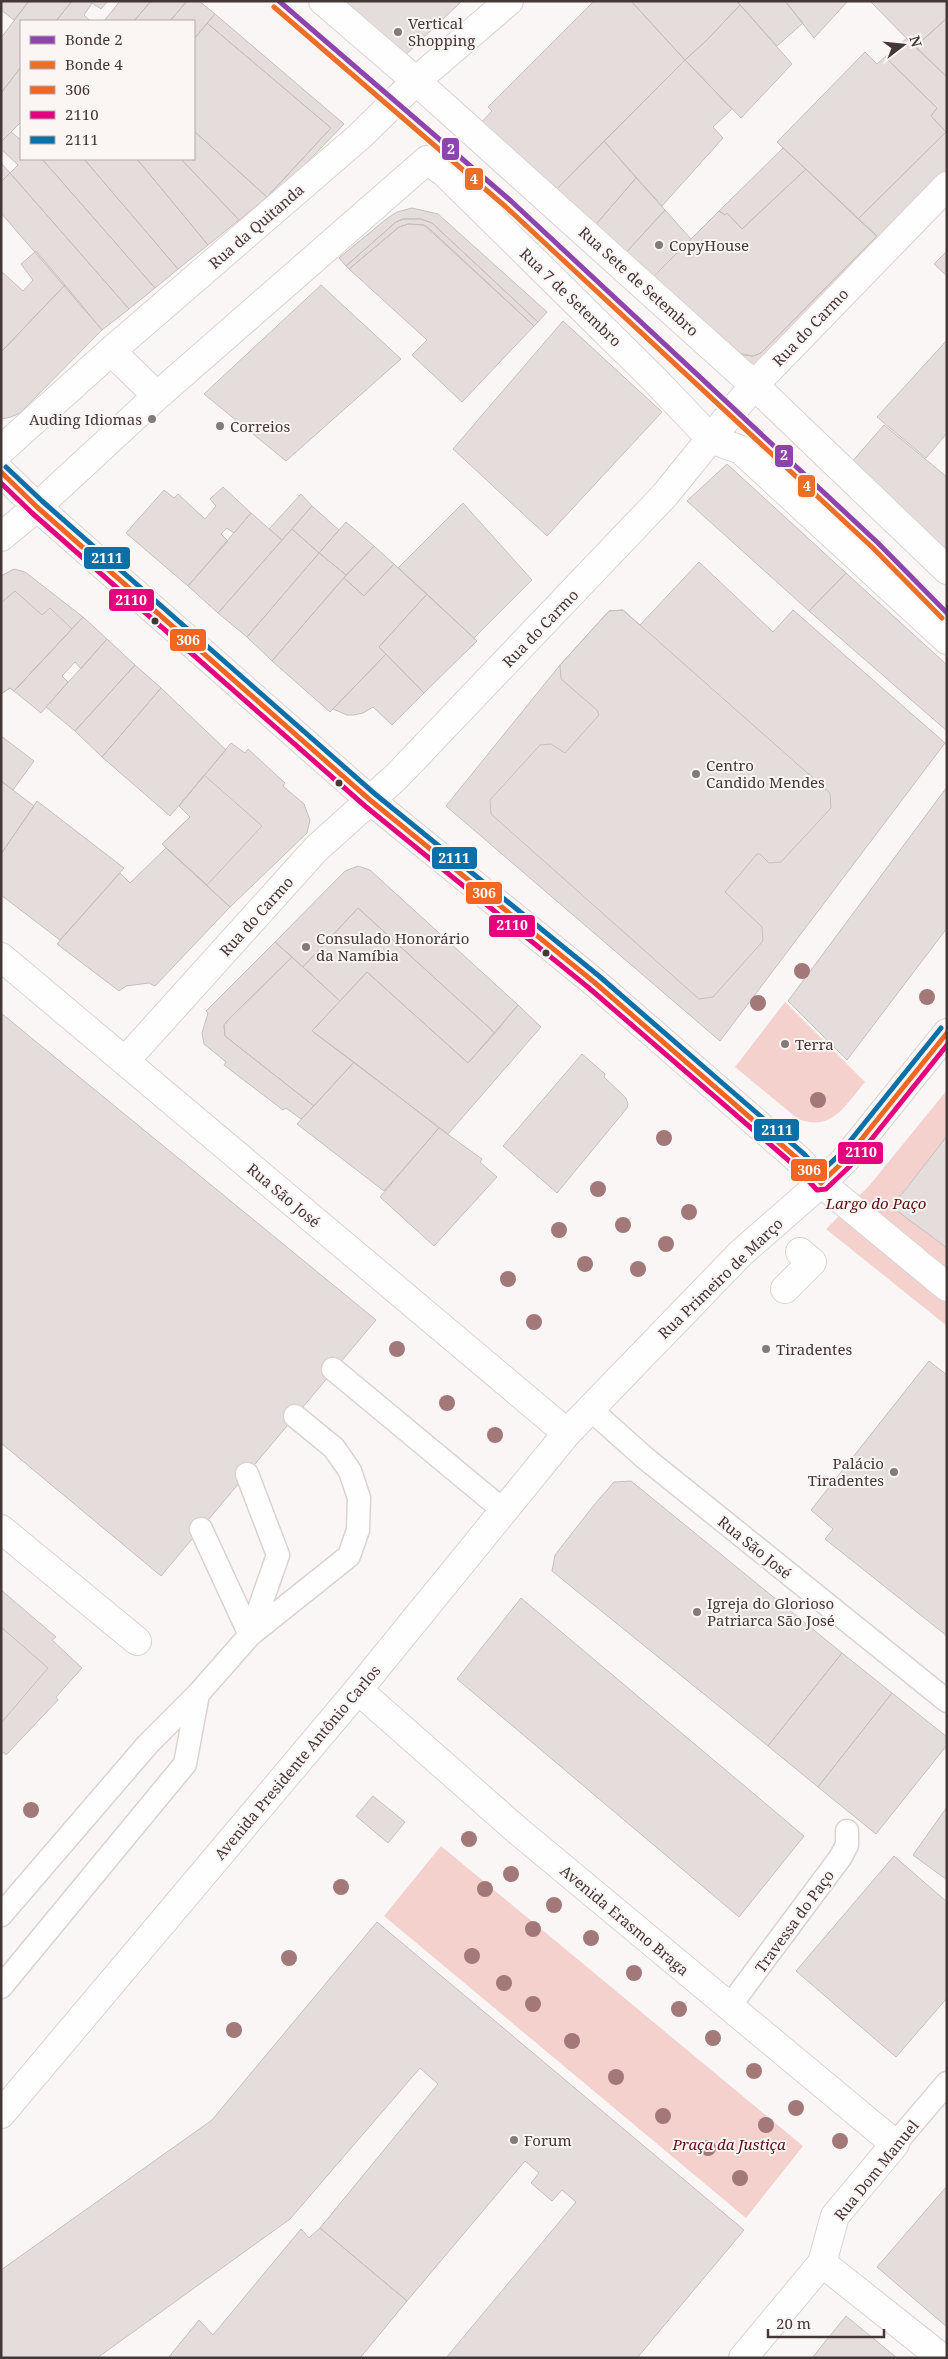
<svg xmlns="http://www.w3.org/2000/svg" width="948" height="2359" font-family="'Noto Serif',serif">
<rect width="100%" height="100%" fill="#faf6f5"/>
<path fill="#f4d1cd" d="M 785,1002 L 865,1082 C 845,1105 833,1132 798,1119 L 735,1067 Z
M 947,1090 L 947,1136 L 893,1207 L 947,1248 L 947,1326 L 826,1229 L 869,1186 Z
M 441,1846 L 803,2146 L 746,2218 L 384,1916 Z"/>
<path fill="#e5dddc" stroke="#c7bfbe" d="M 1,1 L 29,1 L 14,20 L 1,10 Z
M 29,1 L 72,1 L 56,21 L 21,21 L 21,67 L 1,93 L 1,38 Z
M 72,1 L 108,1 L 101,9 L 92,3 L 84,15 L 90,21 L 56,21 Z
M 120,1 L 151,1 L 134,21 L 104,21 Z
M 151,1 L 187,1 L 170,21 L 134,21 Z
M 187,1 L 199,1 L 215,14 L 194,39 L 194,21 L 170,21 Z
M 338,1 L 462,1 L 397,63 Z
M 594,1 L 631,1 L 685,60 L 552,194 L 478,126 L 492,111 L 488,107 Z
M 631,1 L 737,1 L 740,5 L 707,40 L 685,60 Z
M 737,1 L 785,1 L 803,23 L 777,46 Z
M 785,1 L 848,1 L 814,38 Z
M 870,1 L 947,1 L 947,18 L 915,47 Z
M 740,5 L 792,64 L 741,118 L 685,60 L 707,40 Z
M 215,14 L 344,124 L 270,201 L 267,197 L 331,128 L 207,23 Z
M 947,18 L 947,77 L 915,47 Z
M 207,23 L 331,128 L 267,197 L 194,131 L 194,39 Z
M 907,38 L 947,77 L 947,173 L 882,241 L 858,219 L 946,132 L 931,116 L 937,108 L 885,57 Z
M 865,52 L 877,64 L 885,57 L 937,108 L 931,116 L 946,132 L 858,219 L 777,142 Z
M 685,60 L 732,109 L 713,127 L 723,138 L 662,206 L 604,141 Z
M 21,67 L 21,122 L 1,142 L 1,93 Z
M 194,131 L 267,197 L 239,220 L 181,159 L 194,159 Z
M 11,132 L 21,140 L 21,159 L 42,159 L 155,288 L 129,309 L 10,173 L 18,165 L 1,149 L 1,142 Z
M 604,141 L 636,178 L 591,230 L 552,194 Z
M 783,148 L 806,169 L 742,229 L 727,213 L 725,215 L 719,211 Z
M 42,159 L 84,159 L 178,269 L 155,288 Z
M 84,159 L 137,159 L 208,245 L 178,269 Z
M 137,159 L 181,159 L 239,220 L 208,245 Z
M 1,163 L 10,173 L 1,182 Z
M 806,169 L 877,236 L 761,353 L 753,356 L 743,355 L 660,284 L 654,276 L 719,211 L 725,215 L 727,213 L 742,229 Z
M 10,173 L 129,309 L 102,330 L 1,213 L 1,182 Z
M 636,178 L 665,210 L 621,258 L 591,230 Z
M 412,208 L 438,214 L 547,312 L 538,322 L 432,223 L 421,219 L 403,219 L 396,222 L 346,266 L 339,258 L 385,220 L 397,212 Z
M 665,210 L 691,239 L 648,282 L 621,258 Z
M 403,219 L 421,219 L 432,223 L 538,322 L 534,326 L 424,225 L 408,224 L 399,227 L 349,269 L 346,266 L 396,222 Z
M 408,224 L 424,225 L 430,229 L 534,326 L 462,402 L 412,355 L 427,340 L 349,269 L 399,227 Z
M 877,236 L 882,241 L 757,364 L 746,366 L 648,282 L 654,276 L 660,284 L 738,353 L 753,356 L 761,353 Z
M 36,251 L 65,285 L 1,352 L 1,271 L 23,291 L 33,280 L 21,264 Z
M 947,251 L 947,276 L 934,264 Z
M 65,285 L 102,330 L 20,413 L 11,417 L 1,419 L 1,352 Z
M 321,285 L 401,359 L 286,461 L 204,394 Z
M 563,321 L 662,412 L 547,536 L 453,449 Z
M 947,340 L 947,433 L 926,458 L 877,417 Z
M 884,425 L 947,477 L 947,555 L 851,463 Z
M 727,464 L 846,573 L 809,611 L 687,501 Z
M 223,487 L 251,513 L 234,533 L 227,528 L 221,534 L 228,541 L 188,586 L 126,533 L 164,490 L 174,498 L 178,494 L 205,519 L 216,506 L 210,499 Z
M 301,494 L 312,506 L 282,540 L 269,529 Z
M 463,503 L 532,580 L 474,638 L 398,568 Z
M 312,506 L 339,530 L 319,553 L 292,529 Z
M 251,513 L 282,540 L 218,613 L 188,586 Z
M 346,522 L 374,546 L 346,575 L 319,553 Z
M 292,529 L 319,553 L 247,637 L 218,613 Z
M 374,546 L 394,564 L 364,596 L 344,578 Z
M 319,553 L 346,575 L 272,661 L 247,637 Z
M 699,562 L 773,632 L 793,610 L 945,743 L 720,1041 L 446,806 L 560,665 L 609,611 L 623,610 L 640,625 Z
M 394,564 L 427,594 L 379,647 L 386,654 L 330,712 L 272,661 L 344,578 L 364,596 Z
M 14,569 L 25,572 L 83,617 L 14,691 L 10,688 L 1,694 L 1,576 Z
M 846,573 L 947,665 L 947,731 L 809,611 Z
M 15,591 L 42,615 L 50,608 L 72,629 L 14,691 L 10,688 L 1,694 L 1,603 Z
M 427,594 L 477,641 L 424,693 L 379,647 Z
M 623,610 L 830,793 L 831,808 L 781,862 L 769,863 L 760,854 L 757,854 L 725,892 L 762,927 L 763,941 L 713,997 L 699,999 L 491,814 L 490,800 L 540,745 L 551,744 L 565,753 L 599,715 L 597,710 L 561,679 L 560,665 L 609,611 Z
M 83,617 L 107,639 L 81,669 L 75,662 L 62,676 L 68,682 L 41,713 L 14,691 Z
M 107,639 L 135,665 L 75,731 L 46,707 Z
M 386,654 L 424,693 L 392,725 L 373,707 L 363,713 L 354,715 L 347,715 L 333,709 Z
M 135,665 L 161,688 L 102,757 L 75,731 Z
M 161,688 L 226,750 L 170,816 L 102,757 Z
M 1,736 L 34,761 L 13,790 L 1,781 Z
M 231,743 L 245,753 L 248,749 L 285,783 L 283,786 L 304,804 L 310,820 L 307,833 L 230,907 L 162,844 L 190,817 L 179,806 Z
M 204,775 L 262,826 L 207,885 L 162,844 L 190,817 L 179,806 Z
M 1,781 L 34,806 L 1,854 Z
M 947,787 L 947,928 L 847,1060 L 788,1001 Z
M 37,801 L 124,868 L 60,940 L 1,895 L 1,854 Z
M 166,848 L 230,907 L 155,986 L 149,983 L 126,986 L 119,991 L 57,944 L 120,873 L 130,883 Z
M 358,866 L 370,870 L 518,1005 L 495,1033 L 358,908 L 303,967 L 275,942 L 345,871 Z
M 358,908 L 495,1033 L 468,1063 L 367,972 L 340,1001 L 303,967 Z
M 275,942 L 292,957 L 229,1019 L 224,1025 L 225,1036 L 314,1106 L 301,1119 L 286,1108 L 283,1110 L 224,1065 L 226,1062 L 204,1044 L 202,1033 L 208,1013 L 206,1011 Z
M 292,957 L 340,1001 L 312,1031 L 354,1062 L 314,1106 L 225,1036 L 224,1025 L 229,1019 Z
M 367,972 L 468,1063 L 518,1005 L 541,1027 L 448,1134 L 312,1031 Z
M 1,1013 L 376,1320 L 161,1576 L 1,1443 Z
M 582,1054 L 605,1074 L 604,1077 L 626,1098 L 628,1104 L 627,1108 L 557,1193 L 503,1146 Z
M 354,1062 L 439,1128 L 384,1191 L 297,1124 Z
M 439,1128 L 482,1159 L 480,1162 L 497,1177 L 434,1246 L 380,1197 Z
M 947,1136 L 947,1248 L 892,1207 Z
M 929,1361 L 947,1375 L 947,1636 L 825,1539 L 833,1529 L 811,1510 Z
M 631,1481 L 842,1653 L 768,1746 L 552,1571 L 555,1555 L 594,1505 L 614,1482 Z
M 1,1590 L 56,1637 L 52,1640 L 82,1668 L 56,1697 L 58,1700 L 6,1755 L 4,1752 L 1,1754 Z
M 521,1598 L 804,1836 L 739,1917 L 457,1679 Z
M 1,1627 L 48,1668 L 1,1723 Z
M 842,1653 L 892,1693 L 818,1787 L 768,1746 Z
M 892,1693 L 947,1737 L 947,1745 L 876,1834 L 818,1787 Z
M 373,1796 L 405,1822 L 388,1843 L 356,1816 Z
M 947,1807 L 947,1880 L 913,1855 Z
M 894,1856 L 947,1902 L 947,1998 L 896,2057 L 796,1971 Z
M 377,1922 L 744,2230 L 637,2358 L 446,2358 L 576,2202 L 562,2190 L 552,2201 L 531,2183 L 539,2173 L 525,2161 L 407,2301 L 320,2228 L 438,2084 L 420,2068 L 290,2219 L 97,2358 L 1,2358 L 1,2270 L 212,2120 Z
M 947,2186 L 947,2327 L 877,2267 Z
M 320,2228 L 407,2301 L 360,2358 L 168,2358 L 199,2320 L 213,2335 L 301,2229 L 309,2238 Z
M 846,2316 L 897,2358 L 812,2358 Z"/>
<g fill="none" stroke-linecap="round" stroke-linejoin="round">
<defs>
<path id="service" d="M 333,1369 L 503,1510
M 589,1408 L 645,1458 L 947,1701
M 247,1474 L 278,1555 L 250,1635
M 201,1529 L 250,1635
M 1,1915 L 148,1744 L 198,1694 L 250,1635 L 349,1556 L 358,1530 L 359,1498 L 350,1471 L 334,1448 L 295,1416
M 1,1987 L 185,1764 L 198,1694
M 729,2007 L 840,1858 L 847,1845 L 847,1831
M 895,2144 L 947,2083"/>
<path id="pedestrian" d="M 323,1 L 416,81 L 754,385 L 947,570
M 711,439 L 741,450 L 947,640
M 821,1183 L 947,1287
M 785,1289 L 812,1262 L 800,1252
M 1,1529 L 137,1641"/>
<path id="minor" d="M 111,351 L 157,396
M 1,450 L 111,351 L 360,136 L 416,81 L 509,1
M 1,537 L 37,507 L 157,396 L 427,160 L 445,173 L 654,379 L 711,439
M 1,957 L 567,1433
M 125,1061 L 316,849 L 397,776 L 664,496 L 754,385 L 947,186
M 358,1690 L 517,1830 L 895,2144 L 835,2216 L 822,2263 L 743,2358
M 822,2263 L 942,2358"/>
<path id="tertiary" d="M 1,472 L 37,507 L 370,800 L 594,982 L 799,1160 L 821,1183"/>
<path id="primary" d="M 1,2114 L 358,1690 L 567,1433 L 741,1253 L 821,1183 L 844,1161 L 947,1033"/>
</defs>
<use href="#service" stroke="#dad3d2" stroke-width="25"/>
<use href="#pedestrian" stroke="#dad3d2" stroke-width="30"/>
<use href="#minor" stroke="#dad3d2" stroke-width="30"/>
<use href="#tertiary" stroke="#dad3d2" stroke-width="30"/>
<use href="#primary" stroke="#dad3d2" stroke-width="30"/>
<use href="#service" stroke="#fefefe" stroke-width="22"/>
<use href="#pedestrian" stroke="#fefefe" stroke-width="28"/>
<use href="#minor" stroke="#fefefe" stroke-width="28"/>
<use href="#tertiary" stroke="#fefefe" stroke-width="28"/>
<use href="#primary" stroke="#fefefe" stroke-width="28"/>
<defs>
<path id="bus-1" d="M 1,472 L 37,507 L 370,800 L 594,982 L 799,1160 L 821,1183 L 844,1161 L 947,1033"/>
<path id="bus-2" d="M 1,483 L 32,513 L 365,806 L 589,988 L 794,1165 L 817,1190 L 826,1189 L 850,1166 L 947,1045"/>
<path id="bus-3" d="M 6,467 L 42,501 L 375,794 L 599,976 L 804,1154 L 821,1172 L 838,1156 L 941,1028"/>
</defs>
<use href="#bus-1" stroke="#fbf5f4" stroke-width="9"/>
<use href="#bus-2" stroke="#fbf5f4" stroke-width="9"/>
<use href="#bus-3" stroke="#fbf5f4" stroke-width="9"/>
<use href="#bus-1" stroke="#f26522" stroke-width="5"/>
<use href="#bus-2" stroke="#e5007d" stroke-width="5"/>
<use href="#bus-3" stroke="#0d6fa8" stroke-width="5"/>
<defs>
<path id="tram-1" d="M 279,1 L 511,201 L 878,543 L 947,613"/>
<path id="tram-2" d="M 274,7 L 506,207 L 873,548 L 942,618"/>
</defs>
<use href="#tram-1" stroke="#fbf5f4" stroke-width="9"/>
<use href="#tram-2" stroke="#fbf5f4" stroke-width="9"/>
<use href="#tram-1" stroke="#8e44ad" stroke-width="5"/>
<use href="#tram-2" stroke="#ec6f29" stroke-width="5"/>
</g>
<g fill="#a27878">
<circle cx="802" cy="971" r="8"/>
<circle cx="927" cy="997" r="8"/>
<circle cx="758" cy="1003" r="8"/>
<circle cx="818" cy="1100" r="8"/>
<circle cx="664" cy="1138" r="8"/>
<circle cx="598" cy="1189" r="8"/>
<circle cx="689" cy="1212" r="8"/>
<circle cx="623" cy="1225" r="8"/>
<circle cx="559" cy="1230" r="8"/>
<circle cx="666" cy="1244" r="8"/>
<circle cx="585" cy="1264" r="8"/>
<circle cx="638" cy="1269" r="8"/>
<circle cx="508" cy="1279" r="8"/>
<circle cx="534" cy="1322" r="8"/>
<circle cx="397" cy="1349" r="8"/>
<circle cx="447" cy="1403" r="8"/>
<circle cx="495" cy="1435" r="8"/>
<circle cx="31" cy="1810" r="8"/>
<circle cx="469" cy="1839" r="8"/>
<circle cx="511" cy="1874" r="8"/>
<circle cx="341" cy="1887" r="8"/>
<circle cx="485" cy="1889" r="8"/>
<circle cx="554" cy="1905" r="8"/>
<circle cx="533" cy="1929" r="8"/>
<circle cx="591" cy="1938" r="8"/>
<circle cx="472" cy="1956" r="8"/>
<circle cx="289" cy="1958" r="8"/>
<circle cx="634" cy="1973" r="8"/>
<circle cx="504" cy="1983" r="8"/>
<circle cx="533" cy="2004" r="8"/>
<circle cx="679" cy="2009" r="8"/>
<circle cx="234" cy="2030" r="8"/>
<circle cx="713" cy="2038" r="8"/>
<circle cx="572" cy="2041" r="8"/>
<circle cx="754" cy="2071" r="8"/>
<circle cx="616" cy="2077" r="8"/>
<circle cx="796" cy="2108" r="8"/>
<circle cx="663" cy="2116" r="8"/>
<circle cx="766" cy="2125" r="8"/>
<circle cx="840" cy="2141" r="8"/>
<circle cx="708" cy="2148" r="8"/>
<circle cx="740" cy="2178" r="8"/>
</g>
<g fill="#847a7a" stroke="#fbf5f4" stroke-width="2">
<circle cx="398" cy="32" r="5"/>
<circle cx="659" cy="245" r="5"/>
<circle cx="152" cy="419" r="5"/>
<circle cx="220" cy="426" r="5"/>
<circle cx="696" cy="774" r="5"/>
<circle cx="306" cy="947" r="5"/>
<circle cx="785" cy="1044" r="5"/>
<circle cx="766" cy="1349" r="5"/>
<circle cx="894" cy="1472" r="5"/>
<circle cx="697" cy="1612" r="5"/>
<circle cx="514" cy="2140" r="5"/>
</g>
<g fill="#443837" stroke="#fbf5f4" stroke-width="2">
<circle cx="155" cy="621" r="4.5"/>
<circle cx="339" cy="783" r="4.5"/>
<circle cx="546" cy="953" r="4.5"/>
</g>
<g text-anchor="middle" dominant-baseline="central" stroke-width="4" stroke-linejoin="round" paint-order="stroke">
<g font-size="15" fill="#443837" stroke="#fbf5f4" text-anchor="start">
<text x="408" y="23">Vertical<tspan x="408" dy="17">Shopping</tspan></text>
<text x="669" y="245">CopyHouse</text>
<text x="142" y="419" text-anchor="end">Auding Idiomas</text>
<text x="230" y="426">Correios</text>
<text x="706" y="765">Centro<tspan x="706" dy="17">Candido Mendes</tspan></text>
<text x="316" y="938">Consulado Honorário<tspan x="316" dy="17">da Namíbia</tspan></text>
<text x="795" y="1044">Terra</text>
<text x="776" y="1349">Tiradentes</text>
<text x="884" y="1463" text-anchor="end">Palácio<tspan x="884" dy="17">Tiradentes</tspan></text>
<text x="707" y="1603">Igreja do Glorioso<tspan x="707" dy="17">Patriarca São José</tspan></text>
<text x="524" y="2140">Forum</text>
</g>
<g font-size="15" fill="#443837" stroke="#fbf5f4">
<text transform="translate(256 226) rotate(-41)">Rua da Quitanda</text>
<text transform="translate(639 281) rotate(42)">Rua Sete de Setembro</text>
<text transform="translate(571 297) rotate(44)">Rua 7 de Setembro</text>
<text transform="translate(810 327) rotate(-46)">Rua do Carmo</text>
<text transform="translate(540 628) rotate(-46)">Rua do Carmo</text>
<text transform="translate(256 916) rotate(-48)">Rua do Carmo</text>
<text transform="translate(284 1195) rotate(40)">Rua São José</text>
<text transform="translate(720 1278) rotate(-44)">Rua Primeiro de Março</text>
<text transform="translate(755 1547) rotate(39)">Rua São José</text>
<text transform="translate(297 1762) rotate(-50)">Avenida Presidente Antônio Carlos</text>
<text transform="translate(625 1920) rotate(40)">Avenida Erasmo Braga</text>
<text transform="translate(794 1921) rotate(-54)">Travessa do Paço</text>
<text transform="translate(876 2170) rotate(-51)">Rua Dom Manuel</text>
</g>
<g font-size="15" font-style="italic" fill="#5a1112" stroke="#fbf5f4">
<text x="876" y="1203">Largo do Paço</text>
<text x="729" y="2144">Praça da Justiça</text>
</g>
</g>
<g stroke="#fbf5f4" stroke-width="2">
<rect x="441" y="137" width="19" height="24" rx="5" fill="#8e44ad"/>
<rect x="464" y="167" width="20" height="24" rx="5" fill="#ec6f29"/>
<rect x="774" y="444" width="20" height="24" rx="5" fill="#8e44ad"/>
<rect x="797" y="474" width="19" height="24" rx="5" fill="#ec6f29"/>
<rect x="83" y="546" width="48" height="24" rx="5" fill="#0d6fa8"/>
<rect x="108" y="588" width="47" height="24" rx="5" fill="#e5007d"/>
<rect x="169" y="628" width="38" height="24" rx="5" fill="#f26522"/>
<rect x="431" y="846" width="47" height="24" rx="5" fill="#0d6fa8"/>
<rect x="465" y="881" width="38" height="24" rx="5" fill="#f26522"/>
<rect x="488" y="914" width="48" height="24" rx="5" fill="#e5007d"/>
<rect x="753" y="1118" width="47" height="24" rx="5" fill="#0d6fa8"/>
<rect x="837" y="1141" width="47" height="24" rx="5" fill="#e5007d"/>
<rect x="790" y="1158" width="38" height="24" rx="5" fill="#f26522"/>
</g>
<g font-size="14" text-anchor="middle" font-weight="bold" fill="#fff">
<text x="451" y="154">2</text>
<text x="474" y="184">4</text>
<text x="784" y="460">2</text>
<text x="807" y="491">4</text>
<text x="107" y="563">2111</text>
<text x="131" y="605">2110</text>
<text x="188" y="645">306</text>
<text x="454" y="863">2111</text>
<text x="484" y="898">306</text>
<text x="512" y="930">2110</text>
<text x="777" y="1135">2111</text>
<text x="861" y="1157">2110</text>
<text x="809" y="1175">306</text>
</g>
<rect width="948" height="2359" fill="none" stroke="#443837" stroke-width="5"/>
<rect x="20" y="20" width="175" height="140" fill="#fbf5f4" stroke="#b2a9a8"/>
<rect x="30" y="36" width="25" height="8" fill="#8e44ad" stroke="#b2a9a8"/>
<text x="65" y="45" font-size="15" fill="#443837">Bonde 2</text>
<rect x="30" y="61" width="25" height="8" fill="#ec6f29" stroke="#b2a9a8"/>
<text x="65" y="70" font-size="15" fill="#443837">Bonde 4</text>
<rect x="30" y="86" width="25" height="8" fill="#f26522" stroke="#b2a9a8"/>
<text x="65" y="95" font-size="15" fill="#443837">306</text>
<rect x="30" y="111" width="25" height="8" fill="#e5007d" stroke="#b2a9a8"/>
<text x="65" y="120" font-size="15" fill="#443837">2110</text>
<rect x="30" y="136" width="25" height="8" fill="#0d6fa8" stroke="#b2a9a8"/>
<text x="65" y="145" font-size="15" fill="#443837">2111</text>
<g transform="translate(903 45) rotate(74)" stroke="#fbf5f4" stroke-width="4" paint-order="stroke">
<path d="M0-4L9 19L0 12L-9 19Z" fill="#443837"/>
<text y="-8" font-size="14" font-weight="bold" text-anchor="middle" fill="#443837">N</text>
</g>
<path d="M768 2329v8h116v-8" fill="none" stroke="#443837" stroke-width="2.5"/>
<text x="776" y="2329" font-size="15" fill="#443837" stroke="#fbf5f4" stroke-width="4" paint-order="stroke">20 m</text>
</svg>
